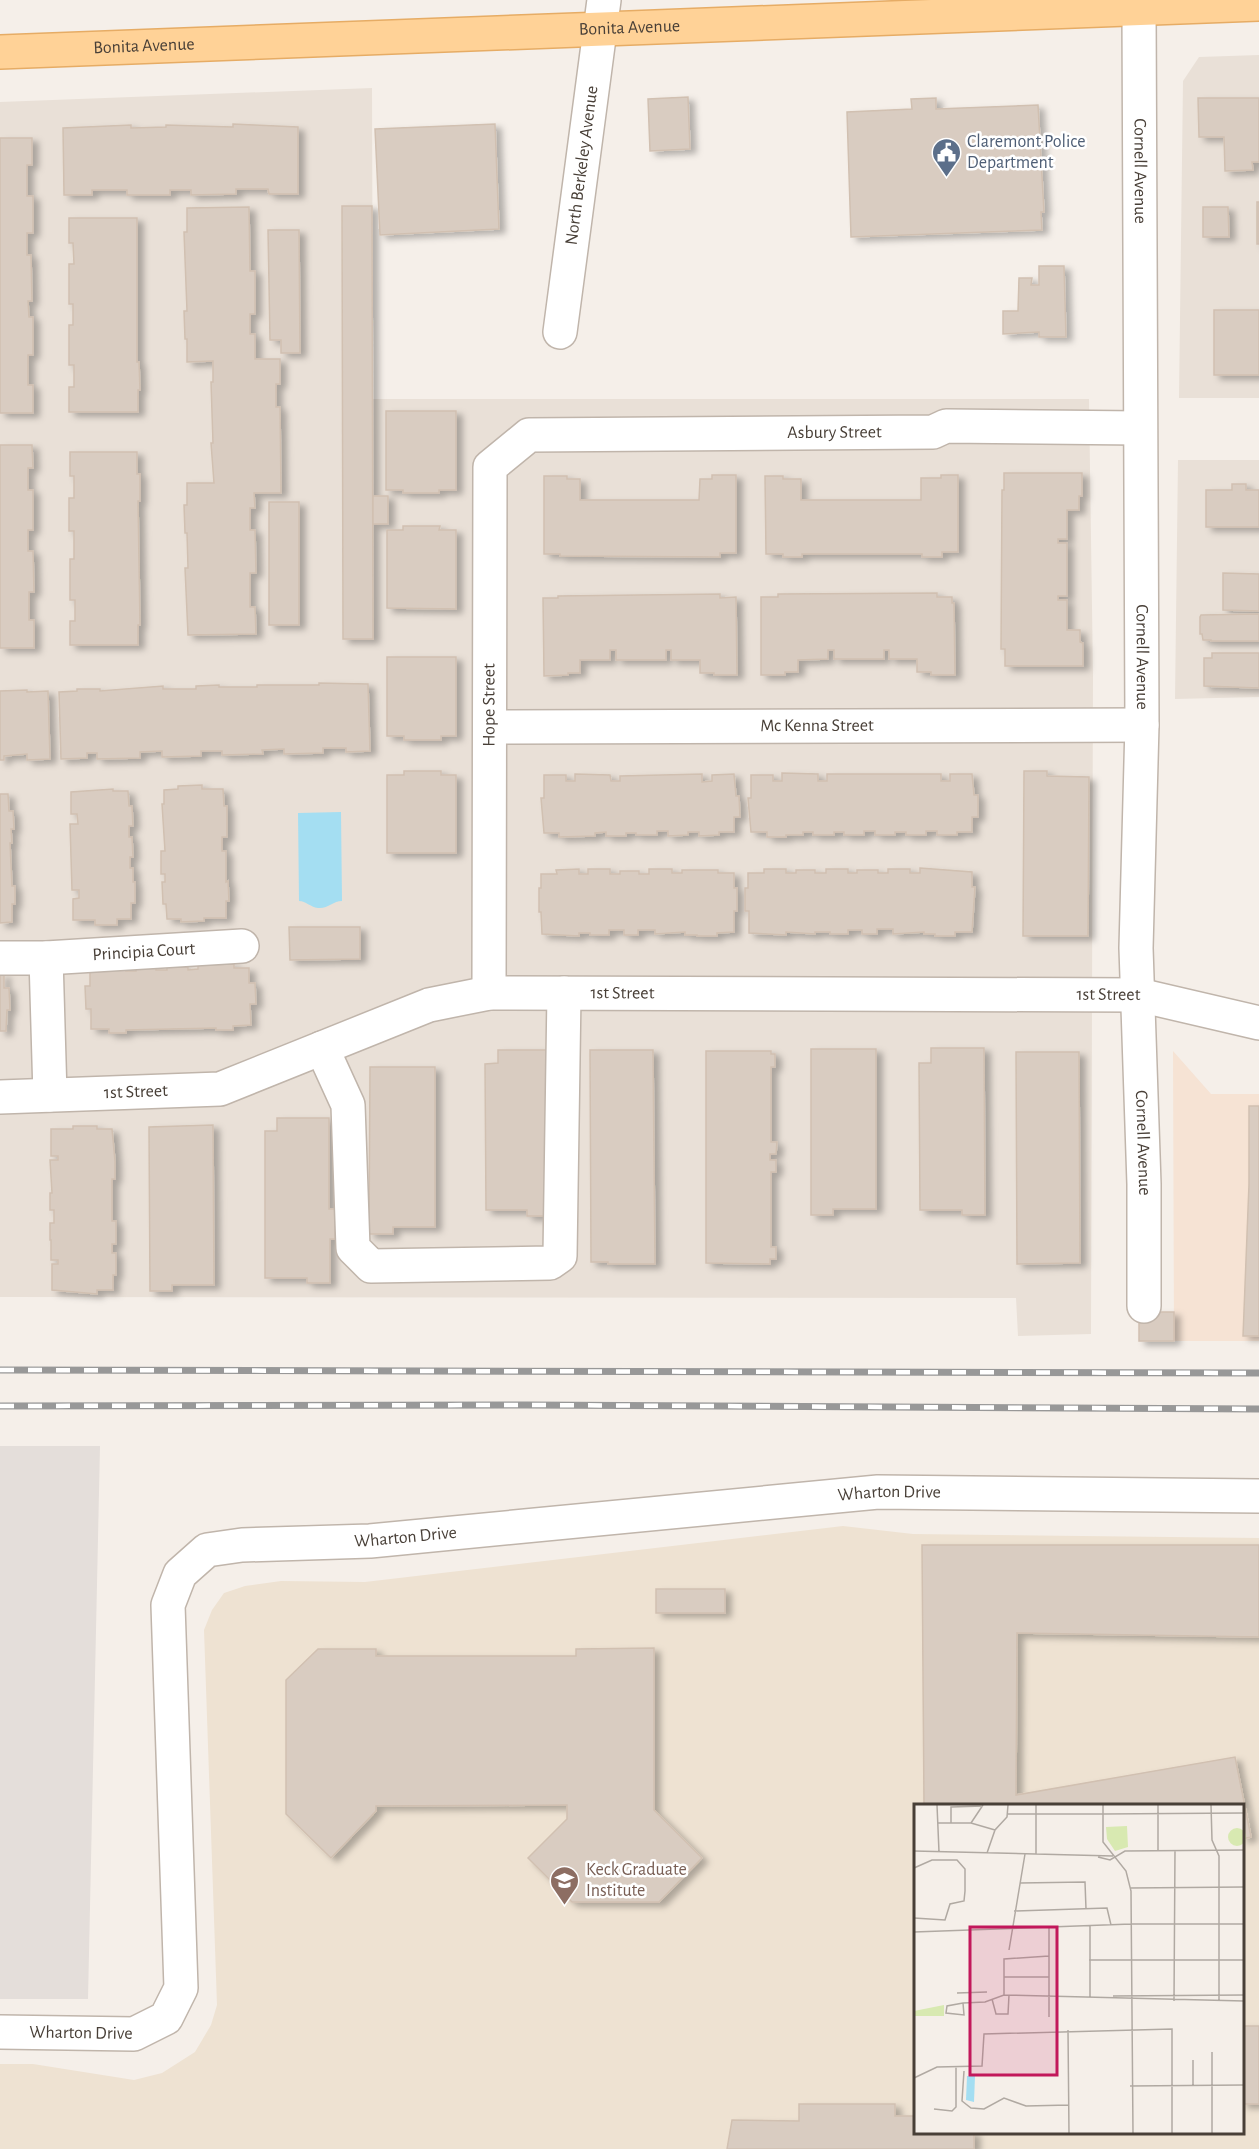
<svg xmlns="http://www.w3.org/2000/svg" width="1259" height="2149" font-family="'Alegreya Sans',sans-serif">
<defs>
<filter id="shadow"><feDropShadow dx="6" dy="4" stdDeviation="3" flood-color="#0004"/></filter>
</defs>
<rect width="100%" height="100%" fill="#f5efe9"/>
<path fill="#e9e0d7" d="M 1259,55 L 1259,398 L 1179,398 L 1183,81 L 1199,57 Z
M 372,88 L 373,399 L 1089,399 L 1093,676 L 1091,1334 L 1018,1336 L 1016,1298 L 0,1297 L 0,102 Z
M 1178,460 L 1259,460 L 1259,697 L 1175,699 Z"/>
<path fill="#f6e3d4" d="M 1173,1051 L 1211,1094 L 1259,1094 L 1259,1341 L 1174,1341 Z"/>
<path fill="#e4deda" d="M 0,1446 L 100,1446 L 88,1999 L 0,1999 Z"/>
<path fill="#eee2d2" fill-rule="evenodd" d="M 843,1526 L 913,1534 L 1259,1538 L 1259,2149 L 0,2149 L 0,2064 L 33,2064 L 134,2080 L 162,2073 L 195,2052 L 211,2025 L 217,2005 L 204,1630 L 212,1610 L 224,1593 L 245,1586 L 281,1581 L 365,1582 ZM 916,1806 L 1242,1806 L 1242,2132 L 916,2132 Z"/>
<path fill="#a4def2" d="M 341,812 L 342,901 C 333,901 328,909 318,908 C 310,907 306,901 299,901 L 298,813 Z"/>
<path fill="#d9ccc1" stroke="#d1c0b1" stroke-width="1.5" filter="url(#shadow)" d="M 688,97 L 690,149 L 650,151 L 648,99 Z
M 936,98 L 936,109 L 1038,105 L 1044,212 L 1041,212 L 1042,230 L 851,237 L 847,112 L 912,109 L 911,99 Z
M 1198,98 L 1259,98 L 1259,162 L 1252,162 L 1253,170 L 1225,171 L 1224,137 L 1199,137 Z
M 233,124 L 298,127 L 298,194 L 269,194 L 268,189 L 236,189 L 236,194 L 191,195 L 191,190 L 170,190 L 170,195 L 127,195 L 127,190 L 92,190 L 92,195 L 64,195 L 63,128 L 131,125 L 131,128 L 166,127 L 166,125 L 233,127 Z
M 495,124 L 499,229 L 380,235 L 375,129 Z
M 0,138 L 32,138 L 32,165 L 27,165 L 27,196 L 33,196 L 33,233 L 27,233 L 27,255 L 31,255 L 32,301 L 28,301 L 29,317 L 33,317 L 33,355 L 28,355 L 28,385 L 33,385 L 33,413 L 0,413 Z
M 1257,202 L 1259,202 L 1259,244 L 1257,244 Z
M 342,206 L 372,206 L 373,639 L 343,639 Z
M 249,207 L 250,271 L 255,271 L 255,314 L 250,314 L 250,334 L 255,334 L 255,359 L 280,359 L 280,384 L 276,384 L 276,407 L 280,407 L 281,493 L 254,493 L 255,508 L 250,508 L 250,530 L 255,530 L 256,573 L 250,573 L 250,607 L 255,607 L 256,634 L 188,635 L 185,568 L 188,568 L 187,533 L 185,533 L 184,505 L 187,505 L 187,483 L 214,483 L 211,443 L 213,443 L 211,382 L 213,382 L 213,361 L 187,362 L 187,339 L 185,339 L 184,311 L 187,311 L 184,232 L 187,232 L 187,208 Z
M 1203,207 L 1228,207 L 1229,237 L 1203,237 Z
M 69,218 L 137,218 L 137,362 L 139,362 L 140,390 L 138,390 L 138,412 L 69,412 L 69,387 L 74,387 L 74,365 L 69,365 L 69,325 L 73,325 L 73,304 L 69,304 L 69,264 L 74,264 L 73,243 L 69,243 Z
M 268,230 L 299,230 L 300,353 L 281,353 L 281,340 L 270,340 Z
M 1039,266 L 1064,266 L 1066,337 L 1039,337 L 1039,332 L 1003,334 L 1003,311 L 1018,311 L 1019,278 L 1032,278 L 1031,285 L 1039,285 Z
M 1214,310 L 1259,310 L 1259,375 L 1214,375 Z
M 386,411 L 456,411 L 456,490 L 439,490 L 439,493 L 403,493 L 403,490 L 386,490 Z
M 0,445 L 32,445 L 33,468 L 28,468 L 28,490 L 33,490 L 33,530 L 28,530 L 28,551 L 33,551 L 34,592 L 29,592 L 29,620 L 34,620 L 34,648 L 0,648 Z
M 70,452 L 137,452 L 137,474 L 140,474 L 140,501 L 138,501 L 140,625 L 138,625 L 138,645 L 70,645 L 70,621 L 75,621 L 75,600 L 70,600 L 70,559 L 74,559 L 74,531 L 69,531 L 69,498 L 74,498 L 74,476 L 70,476 Z
M 1004,473 L 1082,473 L 1082,496 L 1079,496 L 1079,510 L 1067,510 L 1067,539 L 1058,539 L 1058,543 L 1067,543 L 1067,596 L 1058,596 L 1058,600 L 1067,600 L 1067,630 L 1080,630 L 1080,642 L 1083,643 L 1083,666 L 1005,666 L 1005,649 L 1001,649 L 1002,490 L 1004,490 Z
M 712,475 L 736,475 L 736,553 L 720,553 L 720,557 L 560,556 L 560,554 L 544,554 L 544,476 L 567,476 L 567,479 L 580,479 L 580,500 L 699,500 L 700,479 L 712,479 Z
M 941,475 L 958,475 L 958,552 L 942,552 L 942,557 L 922,557 L 922,554 L 802,554 L 802,557 L 783,557 L 783,554 L 766,554 L 765,476 L 783,476 L 783,479 L 801,479 L 801,500 L 921,500 L 921,478 L 941,478 Z
M 1232,484 L 1246,484 L 1246,490 L 1259,490 L 1259,527 L 1206,527 L 1206,490 L 1232,490 Z
M 373,496 L 388,496 L 388,524 L 373,524 Z
M 269,502 L 299,502 L 299,625 L 269,625 Z
M 403,526 L 440,526 L 439,530 L 456,530 L 456,609 L 387,608 L 387,530 L 403,530 Z
M 1223,573 L 1259,574 L 1259,611 L 1223,610 Z
M 937,593 L 937,597 L 952,597 L 952,603 L 954,603 L 955,675 L 931,675 L 931,672 L 917,672 L 917,659 L 889,659 L 889,650 L 884,650 L 884,659 L 834,659 L 834,650 L 828,650 L 828,659 L 798,660 L 798,672 L 785,672 L 785,675 L 761,675 L 761,597 L 778,597 L 778,594 Z
M 720,594 L 720,598 L 736,597 L 737,675 L 714,675 L 714,673 L 700,673 L 700,660 L 671,660 L 671,650 L 666,650 L 666,660 L 616,660 L 616,650 L 610,650 L 610,660 L 580,660 L 580,673 L 568,673 L 568,675 L 544,676 L 543,598 L 558,598 L 558,596 Z
M 1259,614 L 1259,641 L 1211,641 L 1211,640 L 1203,640 L 1202,634 L 1200,634 L 1200,617 L 1201,615 Z
M 1212,653 L 1259,653 L 1259,688 L 1204,686 L 1204,658 L 1212,658 Z
M 387,657 L 456,657 L 456,736 L 441,736 L 441,740 L 404,740 L 404,736 L 387,736 Z
M 319,683 L 368,684 L 370,751 L 346,752 L 346,748 L 323,748 L 323,753 L 284,754 L 284,749 L 262,750 L 263,754 L 222,755 L 222,751 L 201,751 L 201,756 L 162,757 L 162,751 L 140,752 L 140,758 L 97,759 L 97,753 L 87,753 L 87,758 L 61,759 L 59,692 L 77,691 L 77,689 L 100,689 L 100,691 L 163,686 L 163,689 L 196,689 L 196,686 L 219,685 L 219,687 L 257,687 L 257,685 L 319,685 Z
M 27,690 L 27,692 L 48,691 L 50,759 L 27,760 L 27,754 L 4,756 L 4,760 L 0,760 L 0,691 Z
M 404,771 L 441,771 L 441,775 L 456,775 L 456,853 L 387,853 L 387,775 L 404,775 Z
M 1024,771 L 1047,771 L 1047,776 L 1089,777 L 1088,936 L 1023,936 Z
M 782,773 L 818,774 L 818,781 L 827,781 L 827,774 L 941,774 L 941,781 L 950,781 L 950,774 L 972,774 L 974,795 L 978,795 L 978,817 L 972,817 L 972,832 L 957,832 L 957,835 L 937,835 L 937,831 L 926,831 L 926,835 L 906,835 L 906,832 L 895,832 L 895,835 L 875,835 L 875,831 L 864,831 L 864,835 L 844,835 L 844,832 L 834,832 L 834,835 L 813,835 L 813,832 L 803,832 L 803,835 L 786,835 L 786,837 L 767,837 L 767,832 L 751,832 L 748,798 L 751,798 L 751,775 L 773,775 L 773,781 L 782,781 Z
M 575,774 L 610,775 L 611,781 L 620,781 L 620,776 L 702,774 L 702,782 L 712,781 L 712,775 L 734,774 L 736,796 L 739,796 L 740,817 L 734,817 L 734,832 L 719,832 L 719,835 L 699,836 L 699,832 L 688,832 L 688,835 L 668,836 L 668,831 L 657,831 L 657,835 L 636,835 L 636,833 L 626,833 L 626,836 L 606,836 L 606,832 L 595,833 L 595,836 L 559,837 L 559,833 L 544,833 L 541,798 L 544,798 L 544,775 L 566,775 L 566,781 L 575,781 Z
M 202,785 L 202,789 L 223,789 L 224,806 L 227,806 L 227,837 L 222,837 L 222,851 L 226,851 L 226,882 L 228,881 L 229,901 L 226,901 L 226,918 L 204,918 L 204,921 L 181,922 L 181,919 L 167,919 L 166,904 L 163,904 L 162,882 L 165,882 L 165,874 L 161,874 L 161,851 L 165,851 L 162,804 L 164,804 L 164,790 L 178,789 L 178,786 Z
M 113,789 L 113,791 L 128,791 L 129,806 L 132,806 L 133,826 L 129,826 L 129,837 L 132,837 L 133,857 L 130,857 L 130,868 L 133,868 L 133,882 L 135,882 L 135,903 L 131,903 L 131,919 L 117,919 L 117,925 L 95,925 L 95,920 L 73,920 L 73,899 L 79,898 L 79,890 L 72,890 L 70,824 L 78,824 L 77,814 L 71,814 L 71,792 Z
M 0,794 L 8,794 L 9,811 L 13,811 L 14,829 L 11,829 L 12,843 L 10,843 L 12,886 L 15,886 L 15,904 L 12,904 L 12,922 L 0,923 Z
M 920,868 L 972,872 L 972,887 L 975,887 L 972,932 L 955,932 L 955,936 L 935,936 L 935,934 L 924,934 L 924,932 L 893,934 L 893,929 L 877,929 L 877,934 L 862,934 L 862,930 L 848,930 L 848,934 L 830,934 L 830,932 L 815,932 L 815,934 L 786,932 L 786,935 L 749,933 L 749,911 L 745,911 L 745,888 L 748,888 L 748,873 L 764,873 L 764,869 L 786,869 L 786,873 L 796,873 L 796,870 L 815,870 L 815,873 L 826,873 L 826,869 L 848,869 L 848,873 L 857,873 L 857,870 L 878,870 L 878,873 L 888,873 L 888,869 L 910,869 L 910,873 L 920,873 Z
M 579,869 L 579,874 L 588,874 L 588,869 L 610,869 L 610,874 L 620,874 L 620,871 L 639,871 L 639,874 L 649,874 L 649,869 L 672,869 L 672,873 L 682,873 L 682,870 L 718,870 L 718,873 L 734,873 L 734,888 L 737,888 L 737,911 L 734,911 L 734,932 L 717,933 L 717,936 L 697,936 L 697,935 L 685,935 L 685,932 L 655,934 L 655,930 L 638,930 L 638,935 L 624,935 L 624,930 L 609,930 L 609,935 L 590,935 L 590,933 L 579,933 L 579,936 L 542,934 L 541,912 L 539,912 L 539,888 L 541,888 L 541,874 L 557,874 L 556,870 Z
M 289,927 L 360,927 L 360,959 L 290,960 Z
M 234,964 L 234,968 L 249,968 L 249,983 L 255,983 L 256,1004 L 250,1004 L 251,1025 L 233,1026 L 233,1030 L 216,1030 L 216,1028 L 126,1030 L 126,1033 L 109,1033 L 109,1029 L 91,1029 L 91,1009 L 86,1009 L 85,986 L 90,986 L 90,972 L 105,971 L 105,968 L 126,967 L 126,971 L 136,971 L 136,968 L 156,967 L 156,970 L 167,970 L 167,967 L 188,967 L 188,970 L 198,969 L 198,965 Z
M 0,974 L 4,974 L 4,988 L 9,988 L 10,1010 L 7,1010 L 6,1031 L 0,1031 Z
M 931,1048 L 984,1048 L 985,1215 L 962,1215 L 962,1210 L 920,1210 L 919,1063 L 931,1063 Z
M 811,1049 L 876,1049 L 876,1209 L 833,1209 L 833,1215 L 811,1215 Z
M 498,1050 L 551,1050 L 551,1216 L 527,1216 L 527,1210 L 486,1210 L 485,1064 L 498,1063 Z
M 590,1050 L 653,1050 L 655,1264 L 608,1264 L 608,1262 L 591,1262 Z
M 706,1051 L 771,1051 L 771,1054 L 775,1054 L 775,1067 L 771,1067 L 771,1142 L 777,1142 L 776,1154 L 770,1154 L 770,1160 L 776,1160 L 776,1172 L 771,1172 L 771,1247 L 776,1247 L 776,1259 L 770,1259 L 770,1264 L 706,1263 Z
M 1016,1052 L 1079,1052 L 1080,1263 L 1017,1264 Z
M 370,1067 L 435,1067 L 435,1227 L 393,1227 L 393,1234 L 369,1234 Z
M 1249,1106 L 1259,1106 L 1259,1336 L 1243,1336 L 1249,1184 Z
M 277,1118 L 329,1118 L 329,1209 L 335,1209 L 335,1239 L 330,1239 L 330,1283 L 307,1283 L 307,1278 L 265,1278 L 265,1131 L 277,1131 Z
M 213,1125 L 214,1285 L 172,1285 L 172,1291 L 150,1291 L 149,1127 Z
M 73,1126 L 97,1126 L 97,1129 L 112,1129 L 115,1161 L 115,1179 L 112,1179 L 112,1221 L 116,1221 L 116,1244 L 112,1244 L 112,1253 L 116,1253 L 116,1275 L 113,1275 L 113,1290 L 97,1290 L 97,1294 L 52,1290 L 52,1264 L 58,1264 L 58,1260 L 51,1260 L 51,1240 L 50,1240 L 50,1223 L 54,1223 L 54,1210 L 50,1210 L 50,1193 L 52,1193 L 50,1160 L 58,1160 L 58,1156 L 51,1156 L 51,1129 L 73,1129 Z
M 1139,1312 L 1174,1312 L 1174,1341 L 1139,1341 Z
M 922,1545 L 1259,1545 L 1259,1637 L 1017,1633 L 1016,1795 L 1235,1757 L 1251,1837 L 1242,1839 L 1242,1806 L 924,1806 Z
M 656,1589 L 725,1589 L 725,1613 L 656,1613 Z
M 654,1648 L 654,1810 L 702,1858 L 659,1902 L 572,1902 L 528,1858 L 567,1819 L 567,1805 L 376,1806 L 376,1811 L 331,1858 L 286,1814 L 286,1680 L 318,1649 L 376,1649 L 376,1656 L 576,1656 L 576,1649 Z
M 1242,2026 L 1259,2026 L 1259,2104 L 1242,2104 Z
M 799,2104 L 895,2104 L 895,2116 L 916,2116 L 916,2132 L 974,2132 L 974,2149 L 727,2149 L 732,2120 L 799,2121 Z"/>
<g fill="none" stroke-linecap="round" stroke-linejoin="round">
<defs>
<g id="minor">
<path id="s1" d="M 1139,9 L 1142,725 L 1136,948 L 1144,1184 L 1144,1306"/>
<path id="s2" d="M 560,332 L 604,0"/>
<path id="s3" d="M 491,727 L 1142,725"/>
<path id="s4" d="M 0,958 L 46,958 L 242,946"/>
<path d="M 46,958 L 50,1095"/>
<path id="s5" d="M 489,993 L 490,467 L 529,435 L 933,432 L 946,426 L 1140,428"/>
<path d="M 322,1048 L 348,1105 L 353,1248 L 371,1266 L 550,1263 L 560,1256 L 564,993"/>
<path id="s6" d="M 0,1097 L 220,1089 L 429,1005 L 489,993 L 1139,995 L 1259,1023"/>
<path id="s7" d="M 0,2032 L 134,2034 L 166,2018 L 181,1988 L 168,1605 L 180,1574 L 207,1550 L 242,1545 L 370,1541 L 878,1492 L 1259,1496"/>
</g>
<g id="major">
<path id="s8" d="M 0,52 C 420,35 839,21 1259,4"/>
</g>
</defs>
<use href="#minor" stroke="#c0b5ab" stroke-width="36"/>
<use href="#major" stroke="#e6ac65" stroke-width="36"/>
<use href="#minor" stroke="#fff" stroke-width="33"/>
<use href="#major" stroke="#ffd297" stroke-width="33"/>
<defs>
<path id="rail" d="M 0,1370 L 1259,1373
M 0,1406 L 527,1405 L 1259,1409"/>
</defs>
<use href="#rail" stroke="#989898" stroke-width="7"/>
<use href="#rail" stroke="#fff" stroke-width="4.5" stroke-dasharray="14" stroke-linecap="butt"/>
</g>
<defs>
<symbol id="civic-pin" viewBox="-11 -11 22 30"><path d="M0 17L-7.5 6A9.5 9.5 0 1 1 7.5 6Z" fill="#5c6f8a" stroke="#fff"/><path d="M-.6-6.5H3V-4.5H.6V-3L4-1V1h2V6H-6V1h2V-1L-.6-3ZM-1.2 2.5V6h2.4V2.5Z" fill="#fff"/></symbol>
<symbol id="university-pin" viewBox="-11 -11 22 30"><path d="M0 17L-7.5 6A9.5 9.5 0 1 1 7.5 6Z" fill="#8d6e63" stroke="#fff"/><path d="M0-5L7-2L0 1L-7-2ZM-4 1L0 2.5L4 1V4Q0 6-4 4Z" fill="#fff"/></symbol>
</defs>
<g fill-rule="evenodd">
<use href="#civic-pin" x="930" y="136" width="33" height="45"/>
<use href="#university-pin" x="548" y="1864" width="33" height="45"/>
</g>
<g text-anchor="middle" dominant-baseline="central" stroke-width="5" stroke-linejoin="round" paint-order="stroke">
<g font-size="18" fill="#483f37" stroke="#fff">
<text stroke="none"><textPath href="#s8" startOffset="630">Bonita Avenue</textPath></text>
<text stroke="none"><textPath href="#s8" startOffset="144">Bonita Avenue</textPath></text>
<text stroke="none"><textPath href="#s2" startOffset="168">North Berkeley Avenue</textPath></text>
<text stroke="none"><textPath href="#s1" startOffset="162">Cornell Avenue</textPath></text>
<text stroke="none"><textPath href="#s5" startOffset="882">Asbury Street</textPath></text>
<text stroke="none"><textPath href="#s1" startOffset="648">Cornell Avenue</textPath></text>
<text stroke="none"><textPath href="#s5" startOffset="288">Hope Street</textPath></text>
<text stroke="none"><textPath href="#s3" startOffset="326">Mc Kenna Street</textPath></text>
<text stroke="none"><textPath href="#s4" startOffset="144">Principia Court</textPath></text>
<text stroke="none"><textPath href="#s6" startOffset="640">1st Street</textPath></text>
<text stroke="none"><textPath href="#s6" startOffset="1126">1st Street</textPath></text>
<text stroke="none"><textPath href="#s6" startOffset="136">1st Street</textPath></text>
<text stroke="none"><textPath href="#s1" startOffset="1134">Cornell Avenue</textPath></text>
<text stroke="none"><textPath href="#s7" startOffset="1341">Wharton Drive</textPath></text>
<text stroke="none"><textPath href="#s7" startOffset="855">Wharton Drive</textPath></text>
<text stroke="none"><textPath href="#s7" startOffset="81">Wharton Drive</textPath></text>
</g>
<g font-size="18" fill="#4e5e75" stroke="#fff" text-anchor="start">
<text x="967" y="142">Claremont Police<tspan x="967" dy="21">Department</tspan></text>
</g>
<g font-size="18" fill="#785e54" stroke="#fff" text-anchor="start">
<text x="586" y="1870">Keck Graduate<tspan x="586" dy="21">Institute</tspan></text>
</g>
</g>
<g transform="translate(914 1804)">
<rect width="330" height="330" fill="#f5efe9"/>
<path d="M 213,22 L 214,43 L 201,47 L 193,35 L 192,23 ZM314 33a9 9 0 1 1 18 0a9 9 0 1 1-18 0ZM 30,201 L 30,212 L 0,212 L 0,207 Z" fill="#d8e9b1"/>
<path d="M 53,272 L 61,272 L 60,298 L 52,296 Z" fill="#a4def2"/>
<path fill="none" stroke="#b0a9a2" stroke-width="1.5" d="M 23,1 L 25,48M 122,1 L 122,50M 189,1 L 189,38 L 212,67 L 217,87 L 219,329M 244,1 L 244,47M 297,1 L 298,36 L 305,52 L 305,197M 94,10 L 189,10M 189,10 L 330,9M 24,19 L 57,19 L 81,26M 37,19 L 37,3 L 69,2M 57,19 L 69,1M 0,47 L 199,52M 73,49 L 81,26 L 93,13 L 94,1M 184,53 L 196,56 L 211,47 L 330,46M 0,64 L 18,56 L 43,56 L 51,65 L 51,87 L 50,97 L 36,100 L 31,116 L 0,114M 106,79 L 171,78 L 172,105M 216,84 L 330,83M 100,107 L 193,104 L 197,121M 217,120 L 330,120M 135,123 L 135,213M 0,128 L 217,120M 95,146 L 111,50M 175,156 L 330,156M 90,173 L 135,173M 43,189 L 73,188M 90,191 L 90,155 L 135,152M 199,192 L 330,191M 176,194 L 176,122M 78,195 L 82,210 L 94,210 L 95,191M 260,197 L 261,46M 49,199 L 50,211 L 32,209 L 33,202 L 49,199 L 71,198 L 90,191 L 330,197M 154,226 L 155,329M 50,267 L 48,297 L 57,304 L 70,305 L 90,294 L 112,302 L 155,301M 0,274 L 23,263 L 68,262 L 70,230 L 258,225 L 258,329M 216,282 L 330,281M 279,282 L 279,256M 20,305 L 38,307 L 42,303 L 42,263M 298,329 L 298,248"/>
<path fill="#c2185b" fill-opacity="0.15" stroke="#c2185b" stroke-width="3" d="M 56,123 L 143,123 L 143,271 L 56,271 Z"/>
<rect width="330" height="330" fill="none" stroke="#483f37" stroke-width="3"/>
</g>
</svg>
